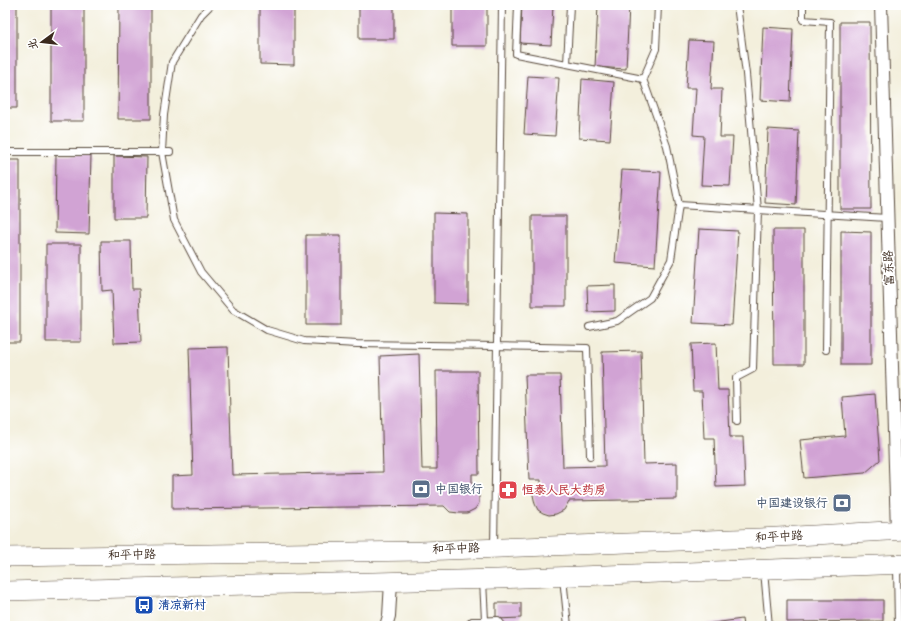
<svg xmlns="http://www.w3.org/2000/svg" width="911" height="631" font-family="Kalam,'LXGW WenKai TC',sans-serif">
<rect width="100%" height="100%" fill="#fff"/>
<filter id="ink" filterUnits="userSpaceOnUse"><feTurbulence type="fractalNoise" baseFrequency=".025" numOctaves="2"/><feDisplacementMap in="SourceGraphic" scale="8" xChannelSelector="R" yChannelSelector="G"/><feConvolveMatrix kernelMatrix="1 2 1 2 8 2 1 2 1" color-interpolation-filters="sRGB"/></filter>
<filter id="wash" filterUnits="userSpaceOnUse"><feTurbulence type="fractalNoise" baseFrequency=".012" numOctaves="4" result="noise"/><feDisplacementMap in="SourceGraphic" scale="16" xChannelSelector="R" yChannelSelector="G"/><feGaussianBlur stdDeviation="0.9" result="paint"/><feColorMatrix in="noise" values="0 0 0 0 0 0 0 0 0 0 0 0 0 0 0 0 0 1.4 0 .05"/><feComposite in="paint" operator="in"/></filter>
<g filter="url(#wash)">
<rect width="100%" height="100%" fill="#f3efdc"/>
<g id="blocks">
<path fill="#d1a3d4" d="M 5,5 L 17,5 L 17,108 L 5,108 Z
M 51,5 L 84,5 L 84,121 L 51,121 Z
M 119,5 L 151,5 L 151,119 L 118,119 Z
M 260,5 L 294,5 L 294,65 L 260,64 Z
M 359,5 L 394,5 L 394,39 L 359,39 Z
M 452,5 L 487,5 L 487,46 L 452,46 Z
M 522,5 L 553,5 L 551,45 L 520,43 Z
M 598,5 L 629,5 L 626,69 L 595,67 Z
M 840,22 L 870,22 L 871,209 L 840,209 Z
M 763,27 L 793,29 L 790,102 L 760,100 Z
M 689,40 L 714,41 L 711,89 L 722,89 L 720,137 L 733,137 L 730,186 L 701,185 L 704,136 L 693,135 L 696,88 L 686,88 Z
M 528,76 L 559,78 L 555,136 L 524,134 Z
M 582,79 L 614,82 L 610,140 L 579,138 Z
M 768,129 L 799,131 L 796,205 L 765,203 Z
M 56,155 L 91,155 L 89,234 L 55,233 Z
M 114,156 L 147,157 L 146,218 L 114,218 Z
M 5,160 L 20,160 L 20,342 L 5,342 Z
M 622,170 L 661,172 L 655,266 L 615,263 Z
M 434,213 L 468,214 L 468,304 L 434,303 Z
M 532,216 L 566,216 L 566,306 L 532,306 Z
M 699,229 L 738,231 L 732,325 L 693,323 Z
M 773,230 L 804,230 L 804,364 L 774,364 Z
M 841,231 L 871,232 L 871,365 L 841,365 Z
M 306,235 L 341,235 L 341,325 L 306,325 Z
M 101,241 L 131,241 L 132,289 L 139,289 L 141,342 L 114,343 L 112,290 L 102,291 Z
M 46,244 L 81,244 L 81,342 L 46,342 Z
M 615,285 L 615,311 L 588,312 L 587,286 Z
M 716,343 L 718,390 L 728,390 L 730,437 L 743,437 L 745,486 L 716,487 L 714,438 L 704,438 L 702,391 L 693,391 L 691,344 Z
M 228,347 L 232,475 L 383,472 L 380,356 L 419,354 L 422,469 L 437,469 L 436,371 L 478,371 L 479,474 L 472,474 L 472,483 L 477,488 L 479,496 L 479,503 L 475,509 L 467,513 L 459,513 L 450,512 L 444,506 L 172,509 L 172,476 L 193,475 L 189,348 Z
M 641,351 L 644,464 L 677,463 L 677,499 L 569,501 L 564,510 L 556,514 L 549,515 L 543,513 L 538,510 L 535,504 L 533,495 L 534,490 L 538,486 L 541,485 L 541,480 L 529,480 L 525,375 L 560,375 L 563,467 L 605,466 L 602,352 Z
M 875,394 L 880,460 L 865,473 L 804,478 L 800,440 L 845,436 L 842,397 Z
M 787,600 L 883,600 L 883,621 L 787,622 Z
M 496,603 L 521,603 L 521,618 L 496,619 Z
M 742,619 L 743,626 L 706,626 L 706,624 Z"/>
</g>
</g>
<g filter="url(#ink)">
<use href="#blocks" fill-opacity="0" stroke="#57483a" stroke-width="1"/>
<g fill="none" stroke-linecap="round" stroke-linejoin="round">
<defs>
<path id="service" d="M 211,5 L 201,15 L 172,62 L 164,115 L 162,152 L 174,220 L 201,272 L 233,310 L 267,330 L 304,341 L 357,344 L 497,346 L 587,348 L 590,456
M 518,5 L 516,54 L 643,79 L 667,146 L 679,205 L 671,260 L 650,298 L 617,321 L 589,327
M 803,5 L 803,20 L 830,22 L 826,350
M 567,64 L 570,5
M 643,79 L 656,49 L 658,5
M 5,152 L 170,152
M 679,205 L 887,218
M 737,421 L 736,378 L 753,369 L 758,210 L 746,74 L 737,5
M 494,547 L 502,5
M 897,566 L 898,626
M 764,571 L 769,626
M 563,578 L 568,626
M 483,581 L 485,620
M 467,626 L 472,621 L 498,620 L 503,626"/>
<path id="minor" d="M 881,5 L 897,531
M 386,626 L 389,616 L 391,582"/>
<path id="primary" d="M 5,557 L 421,551 L 759,538 L 906,530
M 5,591 L 498,579 L 906,564"/>
</defs>
<use href="#service" stroke="#57483a" stroke-width="8"/>
<use href="#minor" stroke="#57483a" stroke-width="14"/>
<use href="#primary" stroke="#57483a" stroke-width="20"/>
<use href="#service" stroke="#fff" stroke-width="6"/>
<use href="#minor" stroke="#fff" stroke-width="12"/>
<use href="#primary" stroke="#fff" stroke-width="19"/>
</g>
</g>
<defs>
<symbol id="bank-square" viewBox="-11 -11 22 22"><rect x="-9" y="-9" width="18" height="18" rx="4" fill="#5c6f8a" stroke="#fff"/><path d="M-6-4H6V4H-6ZM0-2.3a2.3 2.3 0 1 0 0 4.6a2.3 2.3 0 1 0 0-4.6Z" fill="#fff"/></symbol>
<symbol id="pharmacy-square" viewBox="-11 -11 22 22"><rect x="-9" y="-9" width="18" height="18" rx="4" fill="#e0444e" stroke="#fff"/><path d="M-2-6h4v4h4v4h-4v4h-4v-4h-4v-4h4Z" fill="#fff"/></symbol>
<symbol id="bus-square" viewBox="-11 -11 22 22"><rect x="-9" y="-9" width="18" height="18" rx="4" fill="#1a4fb4" stroke="#fff"/><path d="M-5-6H5V4H4V6H2V4H-2V6H-4V4H-5ZM-3.5-4V0h7V-4ZM-3.5 1.2v1.5H-2V1.2ZM2 1.2v1.5H3.5V1.2Z" fill="#fff"/></symbol>
</defs>
<g fill-rule="evenodd">
<use href="#bank-square" x="410" y="478" width="22" height="22"/>
<use href="#pharmacy-square" x="497" y="479" width="22" height="22"/>
<use href="#bank-square" x="831" y="492" width="22" height="22"/>
<use href="#bus-square" x="133" y="594" width="22" height="22"/>
</g>
<g text-anchor="middle" dominant-baseline="central" stroke-width="3.5" stroke-linejoin="round" paint-order="stroke">
<g font-size="12" fill="#3b2a1e" stroke="#fff">
<text transform="translate(889 268) rotate(-92)">富东路</text>
<text transform="translate(779 537) rotate(-3)">和平中路</text>
<text transform="translate(456 549) rotate(-2)">和平中路</text>
<text transform="translate(132 555) rotate(-1)">和平中路</text>
</g>
<g font-size="12" font-weight="bold" fill="#4e5e75" stroke="#fff" text-anchor="start">
<text x="435" y="489">中国银行</text>
<text x="828" y="503" text-anchor="end">中国建设银行</text>
</g>
<g font-size="12" font-weight="bold" fill="#be3a42" stroke="#fff" text-anchor="start">
<text x="522" y="490">恒泰人民大药房</text>
</g>
<g font-size="12" font-weight="bold" fill="#164399" stroke="#fff" text-anchor="start">
<text x="158" y="605">清凉新村</text>
</g>
</g>
<rect width="911" height="631" fill="none" stroke="#fff" stroke-width="20"/>
<g transform="translate(42 42) rotate(255)" stroke="#ffffff" stroke-width="3" paint-order="stroke">
<path d="M0-3L7 15L0 10L-7 15Z" fill="#3b2a1e"/>
<text y="-6" font-size="11" font-weight="bold" text-anchor="middle" fill="#3b2a1e">北</text>
</g>
</svg>
